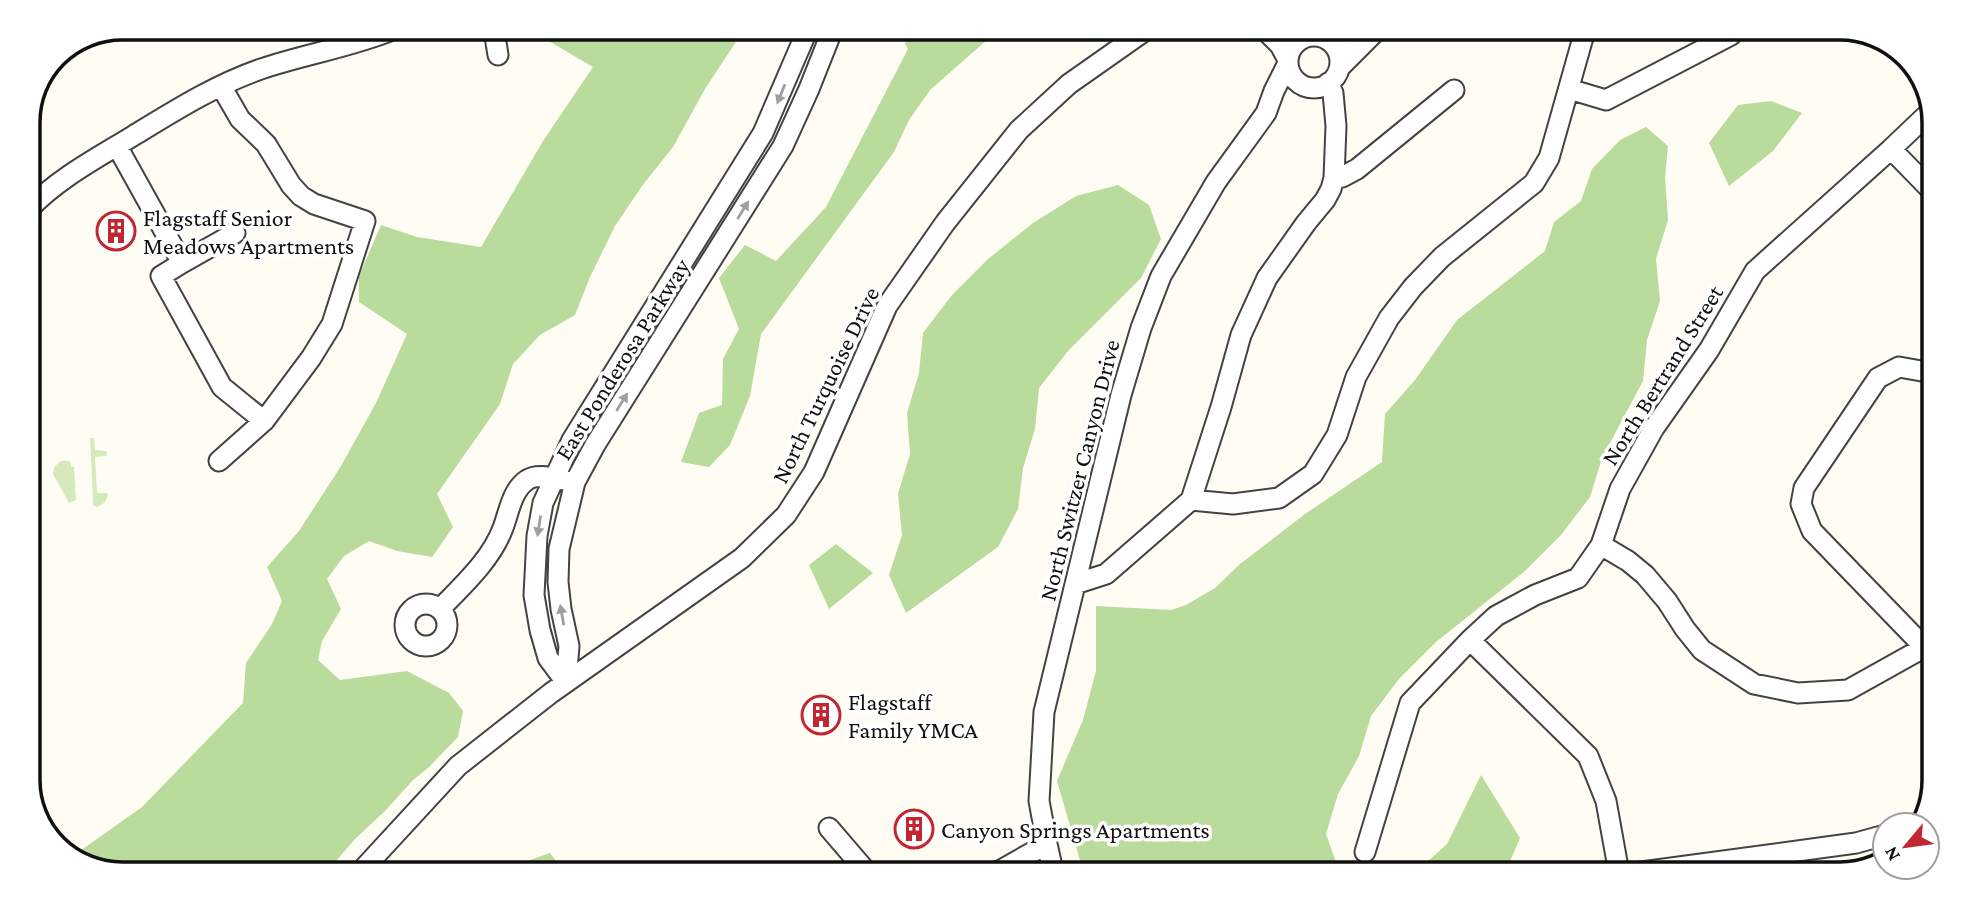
<svg xmlns="http://www.w3.org/2000/svg" width="1962" height="902" font-family="'Crimson Pro',serif">
<rect width="100%" height="100%" fill="#fffcf3"/>
<path fill="#d5eabc" d="M 90,438 L 94,438 L 95,450 L 106,451 L 107,453 L 106,456 L 95,457 L 97,493 L 107,493 L 108,496 L 104,503 L 97,507 L 93,505 L 93,501 Z
M 61,461 L 70,461 L 71,467 L 74,467 L 76,500 L 69,503 L 53,474 L 54,467 Z"/>
<path fill="#b9db9b" d="M 557,30 L 743,31 L 705,89 L 673,147 L 642,186 L 615,226 L 590,277 L 575,315 L 540,335 L 513,364 L 500,404 L 437,494 L 453,527 L 432,557 L 397,551 L 369,541 L 344,556 L 327,579 L 341,609 L 322,641 L 318,660 L 340,680 L 407,671 L 449,693 L 463,711 L 458,737 L 429,767 L 412,781 L 386,810 L 355,839 L 330,868 L 86,867 L 73,856 L 142,807 L 243,703 L 246,663 L 272,624 L 282,601 L 267,567 L 299,531 L 341,466 L 376,403 L 407,334 L 359,302 L 359,276 L 381,225 L 417,237 L 481,247 L 543,141 L 593,67 L 547,40 Z
M 909,31 L 996,32 L 930,90 L 909,120 L 894,152 L 761,334 L 750,396 L 730,445 L 709,467 L 681,462 L 699,413 L 722,405 L 723,359 L 739,329 L 719,278 L 745,245 L 776,261 L 826,207 L 908,49 L 905,44 Z
M 1771,101 L 1802,113 L 1773,151 L 1729,186 L 1709,143 L 1738,105 Z
M 1646,127 L 1668,146 L 1665,178 L 1668,220 L 1656,259 L 1660,301 L 1647,340 L 1643,381 L 1602,458 L 1590,497 L 1561,535 L 1525,571 L 1436,642 L 1399,679 L 1371,716 L 1359,756 L 1338,794 L 1326,834 L 1338,868 L 1344,872 L 1083,871 L 1057,781 L 1083,720 L 1096,671 L 1096,606 L 1171,610 L 1186,605 L 1215,588 L 1240,564 L 1305,514 L 1382,462 L 1385,414 L 1415,380 L 1457,320 L 1545,251 L 1554,222 L 1581,201 L 1592,169 L 1620,140 Z
M 1118,185 L 1149,205 L 1161,239 L 1141,278 L 1068,351 L 1039,388 L 1035,429 L 1023,468 L 1018,509 L 998,547 L 906,613 L 889,575 L 902,535 L 898,494 L 910,454 L 907,413 L 919,373 L 923,333 L 952,295 L 988,259 L 1033,223 L 1076,196 Z
M 836,544 L 873,573 L 829,609 L 809,565 Z
M 1481,775 L 1520,838 L 1505,873 L 1416,872 L 1447,844 Z
M 550,853 L 562,869 L 511,868 L 516,865 Z"/>
<g fill="none" stroke-linecap="round" stroke-linejoin="round">
<defs>
<path id="minor" d="M 494,30 L 498,55
M 1268,33 L 1280,45 L 1287,58
M1288 62a26 26 0 1 1 52 0a26 26 0 1 1-52 0Z
M 1331,42 L 1357,33
M 1340,67 L 1374,33
M 1569,89 L 1606,100 L 1731,35
M 117,146 L 182,263 L 161,276 L 222,387 L 264,421
M 1891,149 L 1933,192
M 1334,178 L 1342,177 L 1357,169 L 1454,90
M 28,210 C 57,179 97,158 133,136 C 174,111 215,85 261,69 C 305,54 352,47 395,29
M 182,263 L 235,233
M 219,461 L 264,421 L 311,358 L 332,324 L 365,221 L 314,204 L 301,196 L 291,185 L 266,144 L 240,119 L 221,86
M 1191,500 L 1233,504 L 1279,498 L 1313,474 L 1337,435 L 1356,377 L 1389,318 L 1413,287 L 1442,257 L 1534,183 L 1549,158 L 1584,34
M 1601,545 L 1628,561 L 1645,575 L 1667,601 L 1685,629 L 1702,650 L 1754,684 L 1798,693 L 1848,690 L 1925,647 L 1928,642
M 1075,584 L 1106,574 L 1191,500 L 1221,407 L 1241,335 L 1267,278 L 1306,223 L 1325,200 L 1331,189 L 1334,178 L 1336,126 L 1333,93 L 1328,83
M405 625a21 21 0 1 1 42 0a21 21 0 1 1-42 0Z
M 440,609 C 463,585 491,560 503,528 C 509,512 512,490 527,480 C 537,473 553,478 564,480
M 1470,640 L 1588,756 L 1606,801 L 1619,873
M 1928,651 L 1812,531 L 1801,504 L 1804,488 L 1878,378 L 1899,367 L 1927,372 L 1931,374
M 566,682 L 548,658 L 540,630 L 534,595 L 537,536 L 543,503 L 572,440 L 763,133 L 807,31
M 566,682 L 569,646 L 561,609 L 558,582 L 559,549 L 575,482 L 595,445 L 783,146 L 809,89 L 832,31
M 1918,825 L 1920,824
M 829,828 L 865,870
M 1365,852 L 1410,703 L 1470,640 L 1496,616 L 1535,595 L 1578,578 L 1601,545 L 1620,489 L 1654,428 L 1709,350 L 1755,271 L 1891,149 L 1932,110
M 364,868 L 458,766 L 551,693 L 742,558 L 786,515 L 814,472 L 887,306 L 945,223 L 1019,130 L 1069,84 L 1143,32
M 1001,870 L 1047,844
M 1053,871 L 1047,844 L 1039,801 L 1044,712 L 1121,395 L 1141,328 L 1161,276 L 1216,182 L 1266,113 L 1274,91 L 1287,65
M 1634,873 L 1856,843 L 1885,835"/>
</defs>
<use href="#minor" stroke="#434343" stroke-width="23"/>
<use href="#minor" stroke="#fff" stroke-width="19"/>
</g>
<defs><path id="oneway-solid" d="M-6-.8H1V-3.2L6.5 0L1 3.2V.8H-6Z" transform="scale(1.75)"/></defs>
<g fill="#9f9f9f">
<use href="#oneway-solid" transform="translate(781 94) rotate(112)"/>
<use href="#oneway-solid" transform="translate(743 210) rotate(-58)"/>
<use href="#oneway-solid" transform="translate(622 402) rotate(-58)"/>
<use href="#oneway-solid" transform="translate(539 526) rotate(99)"/>
<use href="#oneway-solid" transform="translate(562 615) rotate(-100)"/>
</g>
<defs>
<symbol id="building-ring" viewBox="-11 -11 22 22"><circle r="9.5" fill="#fff" stroke="#c12731" stroke-width="1.5"/><path d="M-4-6H4V6H1V3H-1V6H-4ZM-2.5-4.3h1.7v1.8h-1.7ZM.8-4.3h1.7v1.8H.8ZM-2.5-1h1.7V.8h-1.7ZM.8-1h1.7V.8H.8Z" fill="#c12731"/></symbol>
</defs>
<g fill-rule="evenodd">
<use href="#building-ring" x="94" y="209" width="44" height="44"/>
<use href="#building-ring" x="799" y="693" width="44" height="44"/>
<use href="#building-ring" x="892" y="807" width="44" height="44"/>
</g>
<g text-anchor="middle" dominant-baseline="central" stroke-width="7" stroke-linejoin="round" paint-order="stroke">
<g font-size="24" fill="#101010" stroke="#fff" text-anchor="start">
<text x="143" y="217">Flagstaff Senior<tspan x="143" dy="28">Meadows Apartments</tspan></text>
<text x="848" y="701">Flagstaff<tspan x="848" dy="28">Family YMCA</tspan></text>
<text x="941" y="829">Canyon Springs Apartments</text>
</g>
<g font-size="24" fill="#101010" stroke="#fff">
<text transform="translate(622 359) rotate(-58)">East Ponderosa Parkway</text>
<text transform="translate(1662 375) rotate(-58)">North Bertrand Street</text>
<text transform="translate(825 385) rotate(-64)">North Turquoise Drive</text>
<text transform="translate(1079 470) rotate(-76)">North Switzer Canyon Drive</text>
</g>
</g>
<path d="M0 0H1962V902H0ZM122 40H1840A82 82 0 0 1 1922 122V780A82 82 0 0 1 1840 862H122A82 82 0 0 1 40 780V122A82 82 0 0 1 122 40Z" fill="#fff" fill-rule="evenodd"/>
<path fill="none" stroke="#101010" stroke-width="3.5" d="M122 40H1840A82 82 0 0 1 1922 122V780A82 82 0 0 1 1840 862H122A82 82 0 0 1 40 780V122A82 82 0 0 1 122 40Z"/>
<g transform="translate(1906 846) rotate(241)"><circle r="33" fill="#ffffff" stroke="#9f9f9f" stroke-width="2"/>
<path d="M0-5L12 26L0 18L-12 26Z" fill="#c12731"/>
<text y="-10" font-size="19" font-weight="bold" text-anchor="middle" fill="#101010">N</text>
</g>
</svg>
